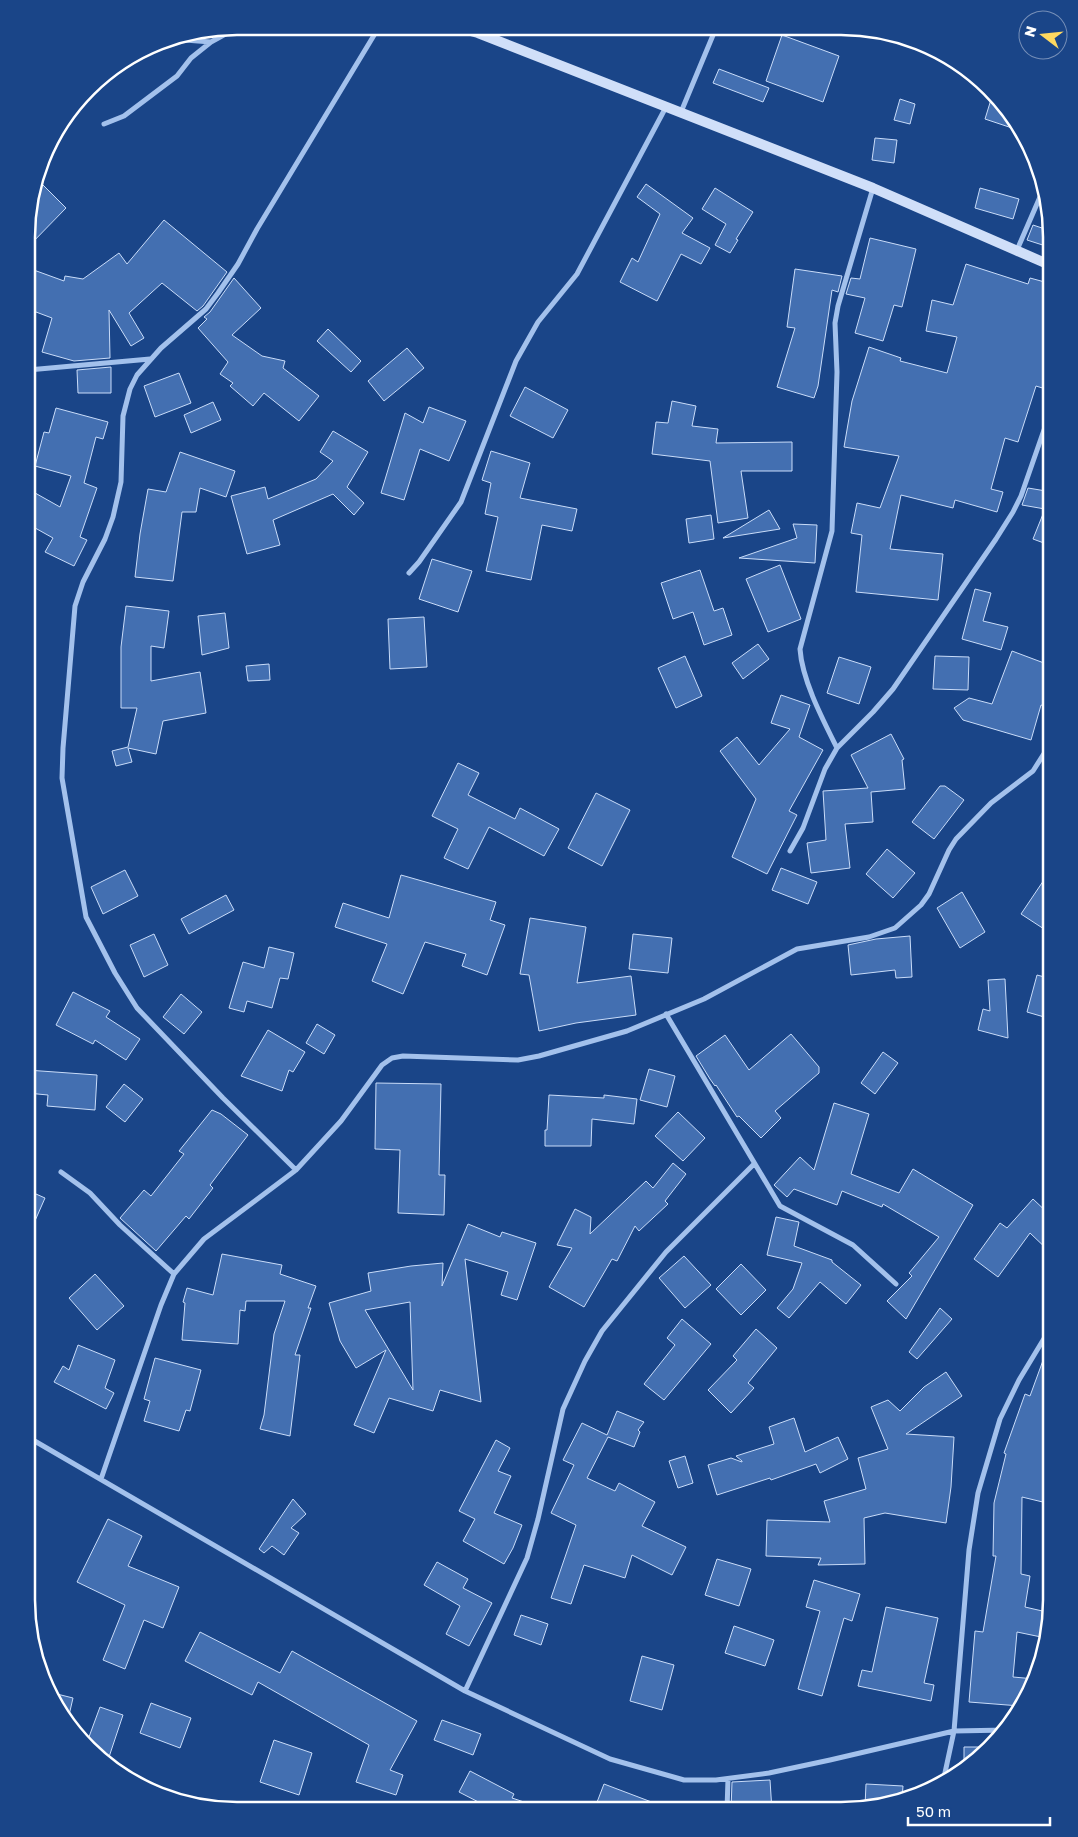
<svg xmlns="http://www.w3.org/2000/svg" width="1078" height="1837" font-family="'Golos Text',sans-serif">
<rect width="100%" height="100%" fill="#1a4588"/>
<path fill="#436fb1" stroke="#c9dcf9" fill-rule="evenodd" d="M 782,35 L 839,56 L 823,102 L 766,81 Z
M 719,69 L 769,88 L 763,102 L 713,83 Z
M 993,93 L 1008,109 L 1021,131 L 985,119 Z
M 900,99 L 915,104 L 910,124 L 894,120 Z
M 875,138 L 897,140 L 894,163 L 872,160 Z
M 37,179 L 66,208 L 28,247 L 28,209 Z
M 646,184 L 693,218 L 682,233 L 710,248 L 701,264 L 681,254 L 657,301 L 620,282 L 632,258 L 638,262 L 660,214 L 637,197 Z
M 715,188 L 753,212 L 736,239 L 738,240 L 730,253 L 715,245 L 726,224 L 702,209 Z
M 980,188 L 1019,199 L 1013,219 L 975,208 Z
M 164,220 L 227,272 L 203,306 L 197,311 L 162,283 L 129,313 L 144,338 L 131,346 L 109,310 L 110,358 L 74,361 L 42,352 L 52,318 L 28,309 L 28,278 L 31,269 L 64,281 L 65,276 L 83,279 L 119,253 L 127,264 Z
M 1033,225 L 1051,231 L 1052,248 L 1027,240 Z
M 870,238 L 916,249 L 902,307 L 894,305 L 883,341 L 855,333 L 865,298 L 846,294 L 851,278 L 860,279 Z
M 966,264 L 1028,284 L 1030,278 L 1052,284 L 1052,391 L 1036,386 L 1018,442 L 1005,438 L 991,489 L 1003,492 L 997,512 L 955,500 L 953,508 L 901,495 L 890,549 L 943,554 L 938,600 L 856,592 L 862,535 L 851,533 L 857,503 L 880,508 L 899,456 L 844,447 L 852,401 L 869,347 L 901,358 L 900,361 L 947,373 L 957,337 L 926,331 L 932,300 L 953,305 Z
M 795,269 L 842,276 L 838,292 L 832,290 L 818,386 L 814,398 L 777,387 L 795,328 L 787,327 Z
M 234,278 L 261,308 L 232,335 L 262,356 L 285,361 L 283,368 L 319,396 L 299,421 L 264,393 L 253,406 L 230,386 L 233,383 L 220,374 L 228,362 L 198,328 L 207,319 L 204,317 L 210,312 Z
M 328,329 L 361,361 L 351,372 L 317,341 Z
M 407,348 L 424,368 L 384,401 L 368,381 Z
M 111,367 L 111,393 L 78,393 L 77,370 Z
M 179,373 L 191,403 L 155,417 L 144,386 Z
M 525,387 L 568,410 L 553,438 L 510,416 Z
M 672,401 L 696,406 L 692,426 L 718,429 L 716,443 L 792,442 L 792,471 L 741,471 L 748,518 L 718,523 L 710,461 L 652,454 L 656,422 L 668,423 Z
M 213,402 L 221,420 L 191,433 L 184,415 Z
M 429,407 L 466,421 L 449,461 L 420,449 L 404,500 L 381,493 L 405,413 L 423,423 Z
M 56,408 L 108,422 L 103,439 L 96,437 L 84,483 L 97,488 L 80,537 L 87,540 L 74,566 L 45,552 L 53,538 L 28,524 L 28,489 L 60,507 L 71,476 L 35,466 L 44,432 L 49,433 Z
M 333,431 L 368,452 L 347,487 L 364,503 L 354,515 L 333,494 L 273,520 L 280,545 L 247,554 L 231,496 L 265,487 L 268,499 L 316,479 L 333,461 L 320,452 Z
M 491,451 L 530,463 L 520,498 L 577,509 L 572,531 L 542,525 L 531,580 L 486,571 L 498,517 L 485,514 L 491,483 L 482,480 Z
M 180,452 L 235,471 L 226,497 L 200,488 L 196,512 L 182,512 L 173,581 L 135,577 L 140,534 L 148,489 L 166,492 Z
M 1028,488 L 1052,492 L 1052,546 L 1033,539 L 1045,509 L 1022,505 Z
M 769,510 L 780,529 L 723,538 Z
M 711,515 L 714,539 L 689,543 L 686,519 Z
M 793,524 L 817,525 L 815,563 L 739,558 L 797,538 Z
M 432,559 L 472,571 L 458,612 L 419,599 Z
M 780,565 L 801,619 L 768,632 L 746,579 Z
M 700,570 L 714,611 L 723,608 L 732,635 L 704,645 L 693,612 L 673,619 L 661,583 Z
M 975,589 L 991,593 L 983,621 L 1008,627 L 1001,650 L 962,639 Z
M 126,606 L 169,611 L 164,648 L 151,646 L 151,681 L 200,672 L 206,713 L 163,721 L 156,754 L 128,748 L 132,762 L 116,766 L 112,751 L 128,747 L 137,708 L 121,708 L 121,647 Z
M 225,613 L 229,648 L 202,655 L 198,616 Z
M 424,617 L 427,667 L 390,669 L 388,619 Z
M 758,644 L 769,659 L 743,679 L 732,663 Z
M 1012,651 L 1052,666 L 1052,689 L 1045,706 L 1041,705 L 1031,740 L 963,720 L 954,708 L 969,698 L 992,704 Z
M 685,656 L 702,696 L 676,708 L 658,668 Z
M 935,656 L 969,657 L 968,690 L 933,689 Z
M 839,657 L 871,667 L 859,704 L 827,693 Z
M 269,664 L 270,680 L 248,681 L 246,666 Z
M 781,695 L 810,705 L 799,737 L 823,750 L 789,811 L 797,815 L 767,874 L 732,857 L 756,799 L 720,751 L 737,737 L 759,765 L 790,729 L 771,723 Z
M 891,734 L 904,759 L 902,760 L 905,789 L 871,792 L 873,822 L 845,824 L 850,868 L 811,873 L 807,843 L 826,840 L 823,791 L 868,788 L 851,755 Z
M 458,763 L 479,773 L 468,795 L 515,819 L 520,808 L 559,829 L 544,856 L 489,827 L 468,869 L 444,858 L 458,829 L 432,816 Z
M 940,786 L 945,786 L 964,800 L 934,839 L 912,822 Z
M 596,793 L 630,810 L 602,866 L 568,848 Z
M 887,849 L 915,873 L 893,898 L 866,874 Z
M 781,868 L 817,882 L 808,904 L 772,890 Z
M 1052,868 L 1052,917 L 1044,929 L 1021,914 Z
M 125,870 L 138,896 L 103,914 L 91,887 Z
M 401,875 L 496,902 L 490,920 L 505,925 L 487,975 L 462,966 L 466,954 L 425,942 L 403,994 L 372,981 L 387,944 L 335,927 L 343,903 L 389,918 Z
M 962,892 L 985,932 L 960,948 L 937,908 Z
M 226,895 L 234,910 L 189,934 L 181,919 Z
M 530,918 L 586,927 L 577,983 L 631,976 L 636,1015 L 576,1023 L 539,1031 L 529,975 L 520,974 Z
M 154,934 L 168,965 L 144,977 L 130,945 Z
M 633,934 L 672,938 L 668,973 L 629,969 Z
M 910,936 L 912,977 L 896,978 L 895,970 L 851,975 L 848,945 L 876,939 Z
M 269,947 L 294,953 L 288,979 L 280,978 L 272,1008 L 247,1001 L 244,1012 L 229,1008 L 243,962 L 264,968 Z
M 1037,975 L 1052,979 L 1051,1019 L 1027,1012 Z
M 1005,979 L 1008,1038 L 978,1030 L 983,1009 L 990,1011 L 988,980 Z
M 73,992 L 110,1011 L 106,1017 L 140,1039 L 126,1060 L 95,1040 L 93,1044 L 56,1025 Z
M 181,994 L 202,1012 L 184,1034 L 163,1017 Z
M 317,1024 L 335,1035 L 324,1054 L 306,1043 Z
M 268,1030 L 305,1052 L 293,1072 L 289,1070 L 282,1091 L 241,1076 Z
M 791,1034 L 819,1067 L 819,1073 L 775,1111 L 781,1118 L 761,1138 L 739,1116 L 737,1117 L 716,1085 L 715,1086 L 710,1079 L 696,1056 L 725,1035 L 749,1070 Z
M 883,1052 L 898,1063 L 875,1094 L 861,1083 Z
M 649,1069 L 675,1076 L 667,1107 L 640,1100 Z
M 27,1070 L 97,1075 L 95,1110 L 47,1106 L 48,1095 L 27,1093 Z
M 376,1083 L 441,1084 L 439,1175 L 445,1175 L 444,1215 L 398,1213 L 400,1150 L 375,1149 Z
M 124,1084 L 143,1099 L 125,1122 L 106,1107 Z
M 549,1095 L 604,1098 L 604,1095 L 637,1099 L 634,1124 L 592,1119 L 591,1146 L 545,1146 L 545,1130 L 547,1130 Z
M 834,1103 L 869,1114 L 851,1174 L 899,1193 L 913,1169 L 973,1205 L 906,1319 L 887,1301 L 912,1276 L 909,1273 L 939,1237 L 883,1204 L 882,1207 L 842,1191 L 837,1205 L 794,1189 L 787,1197 L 774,1185 L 800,1157 L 814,1170 Z
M 212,1110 L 221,1114 L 248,1135 L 210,1185 L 213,1188 L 189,1219 L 186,1216 L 156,1251 L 120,1218 L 144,1190 L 151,1196 L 184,1154 L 179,1151 Z
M 678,1112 L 705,1138 L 683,1161 L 655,1136 Z
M 673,1163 L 686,1174 L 665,1201 L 668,1204 L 639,1231 L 635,1226 L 617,1261 L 612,1259 L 584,1307 L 549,1287 L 572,1248 L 557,1245 L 575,1209 L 591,1217 L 590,1234 L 646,1181 L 653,1188 Z
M 27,1190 L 45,1198 L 27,1239 Z
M 1033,1199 L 1051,1216 L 1051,1253 L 1030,1233 L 998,1277 L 974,1259 L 1000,1223 L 1007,1228 Z
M 776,1217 L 799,1222 L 794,1246 L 832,1260 L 832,1262 L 861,1285 L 846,1304 L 820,1282 L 789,1318 L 777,1308 L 793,1289 L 802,1263 L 767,1255 Z
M 468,1224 L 500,1237 L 502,1232 L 536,1243 L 517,1300 L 501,1295 L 508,1272 L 465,1259 L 481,1402 L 440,1390 L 433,1411 L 389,1398 L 374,1433 L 354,1425 L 386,1350 L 356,1368 L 340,1341 L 329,1303 L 371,1291 L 368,1273 L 411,1266 L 443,1263 L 442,1286 ZM 410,1302 L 413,1390 L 365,1310 Z
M 222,1254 L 282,1265 L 280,1274 L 316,1286 L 308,1308 L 311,1308 L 295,1355 L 300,1355 L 290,1436 L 260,1429 L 264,1415 L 274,1334 L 285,1301 L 246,1301 L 245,1311 L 240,1310 L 238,1344 L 182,1340 L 185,1303 L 183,1302 L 187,1288 L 213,1295 Z
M 684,1256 L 711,1285 L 685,1308 L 659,1278 Z
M 741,1264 L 766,1290 L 741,1315 L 716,1289 Z
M 95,1274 L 124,1306 L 97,1330 L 69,1298 Z
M 940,1308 L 952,1319 L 917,1359 L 909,1352 Z
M 682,1319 L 711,1344 L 664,1400 L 644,1384 L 675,1345 L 667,1338 Z
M 756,1329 L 777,1348 L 748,1383 L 754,1388 L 731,1413 L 708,1390 L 737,1360 L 733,1356 Z
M 1049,1344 L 1051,1344 L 1051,1504 L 1022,1497 L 1021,1574 L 1030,1576 L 1025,1607 L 1051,1613 L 1046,1638 L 1017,1632 L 1013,1677 L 1035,1679 L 1020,1706 L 969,1702 L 975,1631 L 983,1632 L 996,1556 L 993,1556 L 994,1503 L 1006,1454 L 1004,1453 L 1025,1394 L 1030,1396 Z
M 78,1345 L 115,1360 L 105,1388 L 114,1393 L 106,1409 L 54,1382 L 63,1366 L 69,1370 Z
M 155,1358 L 201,1370 L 190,1411 L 186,1410 L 179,1431 L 144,1421 L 150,1401 L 144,1399 Z
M 946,1372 L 962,1396 L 906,1434 L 954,1437 L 951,1487 L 946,1523 L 885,1513 L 864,1518 L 865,1564 L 818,1565 L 821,1558 L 766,1556 L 767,1520 L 830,1522 L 824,1501 L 866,1489 L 858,1458 L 888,1449 L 871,1407 L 888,1400 L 900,1411 L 924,1387 Z
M 617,1411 L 644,1422 L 638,1430 L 640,1432 L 634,1447 L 608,1437 L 587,1478 L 615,1491 L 619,1483 L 655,1502 L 642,1526 L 686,1547 L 672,1575 L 632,1555 L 625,1578 L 584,1565 L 571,1604 L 551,1598 L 576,1525 L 551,1513 L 574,1465 L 563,1460 L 582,1423 L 607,1435 Z
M 794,1418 L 805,1452 L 838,1437 L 848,1459 L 820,1473 L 816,1464 L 771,1480 L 770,1478 L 717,1495 L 708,1465 L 731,1458 L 742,1462 L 742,1461 L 736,1456 L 774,1444 L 769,1427 Z
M 496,1440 L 510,1448 L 498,1471 L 511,1476 L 494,1513 L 522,1525 L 513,1548 L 504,1564 L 463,1541 L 475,1519 L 459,1511 Z
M 685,1456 L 693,1483 L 678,1488 L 669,1461 Z
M 293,1499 L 306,1514 L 291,1528 L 299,1533 L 284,1555 L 272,1546 L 264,1553 L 259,1549 Z
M 108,1519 L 142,1536 L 128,1566 L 179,1587 L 163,1628 L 144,1620 L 125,1669 L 103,1660 L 125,1605 L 77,1582 Z
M 717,1559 L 751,1569 L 739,1606 L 705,1595 Z
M 437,1562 L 468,1579 L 463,1588 L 492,1603 L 469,1646 L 446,1634 L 460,1606 L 424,1585 Z
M 814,1580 L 860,1594 L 852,1621 L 844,1618 L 822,1696 L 798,1689 L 820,1611 L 806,1607 Z
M 886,1607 L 938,1618 L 924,1683 L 934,1685 L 931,1701 L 858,1686 L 862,1670 L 872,1672 Z
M 521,1615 L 548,1624 L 541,1645 L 514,1635 Z
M 734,1626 L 774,1640 L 765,1666 L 725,1653 Z
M 200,1632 L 280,1673 L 292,1651 L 417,1721 L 390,1770 L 403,1775 L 396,1795 L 356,1782 L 369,1745 L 258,1682 L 252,1695 L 185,1661 Z
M 642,1656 L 674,1665 L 662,1710 L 630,1701 Z
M 49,1692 L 73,1698 L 67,1724 L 56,1705 Z
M 151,1703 L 191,1718 L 180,1748 L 140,1733 Z
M 100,1707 L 123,1715 L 108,1760 L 98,1757 L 86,1745 Z
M 442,1720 L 481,1734 L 473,1755 L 434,1740 Z
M 274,1740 L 312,1753 L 299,1795 L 260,1782 Z
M 964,1747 L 990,1747 L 969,1767 L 964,1771 Z
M 470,1771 L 514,1794 L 512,1798 L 539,1807 L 539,1810 L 494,1810 L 459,1792 Z
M 770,1780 L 772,1811 L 731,1810 L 732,1782 Z
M 604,1784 L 670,1809 L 669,1810 L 594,1810 Z
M 866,1784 L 903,1786 L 902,1799 L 865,1806 Z"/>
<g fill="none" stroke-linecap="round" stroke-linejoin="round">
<path stroke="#a3c1ec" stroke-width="5" d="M 172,39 L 211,42 L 240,26
M 681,112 L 716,28
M 104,124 L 124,116 L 177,76 L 191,58 L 211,42
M 1017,250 L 1043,190
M 28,370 L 150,359
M 409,573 L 419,562 L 461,502 L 516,361 L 538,322 L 577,274 L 666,107
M 837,748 C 823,720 802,680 800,649 L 832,531 L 837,372 L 835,323 L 838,306 L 873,188
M 790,851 L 803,828 L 825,769 L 837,748 L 873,712 L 893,689 L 996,539 L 1013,512 L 1021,496 L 1052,407
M 666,1014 L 780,1206 L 853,1245 L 896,1284
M 296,1170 L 223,1098 L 137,1008 L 115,973 L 86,917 L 62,778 L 63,748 L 75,606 L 83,582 L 105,539 L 113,517 L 121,482 L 123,416 L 130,389 L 137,375 L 161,348 L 206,309 L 218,293 L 238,264 L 257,229 L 379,27
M 61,1172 L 90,1193 L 120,1225 L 174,1274
M 26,1436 L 465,1691 L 610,1759 L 684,1780 L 716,1780 L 769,1773 L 830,1760 L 954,1731 L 1007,1730
M 101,1479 L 161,1305 L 174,1274 L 204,1239 L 296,1170 L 341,1121 L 382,1065 L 392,1058 L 403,1056 L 518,1060 L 539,1056 L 627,1031 L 704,999 L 797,949 L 869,937 L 895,928 L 921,905 L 929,894 L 949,850 L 956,839 L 991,803 L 1033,771 L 1052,741
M 465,1691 L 527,1558 L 538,1519 L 563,1409 L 585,1361 L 602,1331 L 666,1252 L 754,1164
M 943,1782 L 954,1731 L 969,1550 L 978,1493 L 1000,1419 L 1019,1380 L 1051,1327
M 727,1810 L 728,1779"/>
<path stroke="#d0dff9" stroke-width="10" d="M 456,27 L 478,33 L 873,188 L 1052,266"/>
</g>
<path d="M0 0H1078V1837H0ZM237 35H841A202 202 0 0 1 1043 237V1600A202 202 0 0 1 841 1802H237A202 202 0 0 1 35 1600V237A202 202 0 0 1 237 35Z" fill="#1a4588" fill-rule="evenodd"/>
<path fill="none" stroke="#fff" stroke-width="2.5" d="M237 35H841A202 202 0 0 1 1043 237V1600A202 202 0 0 1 841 1802H237A202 202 0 0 1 35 1600V237A202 202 0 0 1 237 35Z"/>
<g transform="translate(1043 35) rotate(286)"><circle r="24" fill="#1a4588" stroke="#768fb8"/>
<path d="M0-4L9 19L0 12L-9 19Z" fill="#fed860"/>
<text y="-8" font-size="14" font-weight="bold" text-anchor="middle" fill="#ffffff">N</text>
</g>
<path d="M908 1817v8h142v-8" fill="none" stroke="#ffffff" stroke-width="2.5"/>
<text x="916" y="1817" font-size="15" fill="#ffffff" stroke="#1a4588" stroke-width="4" paint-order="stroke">50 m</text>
</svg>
